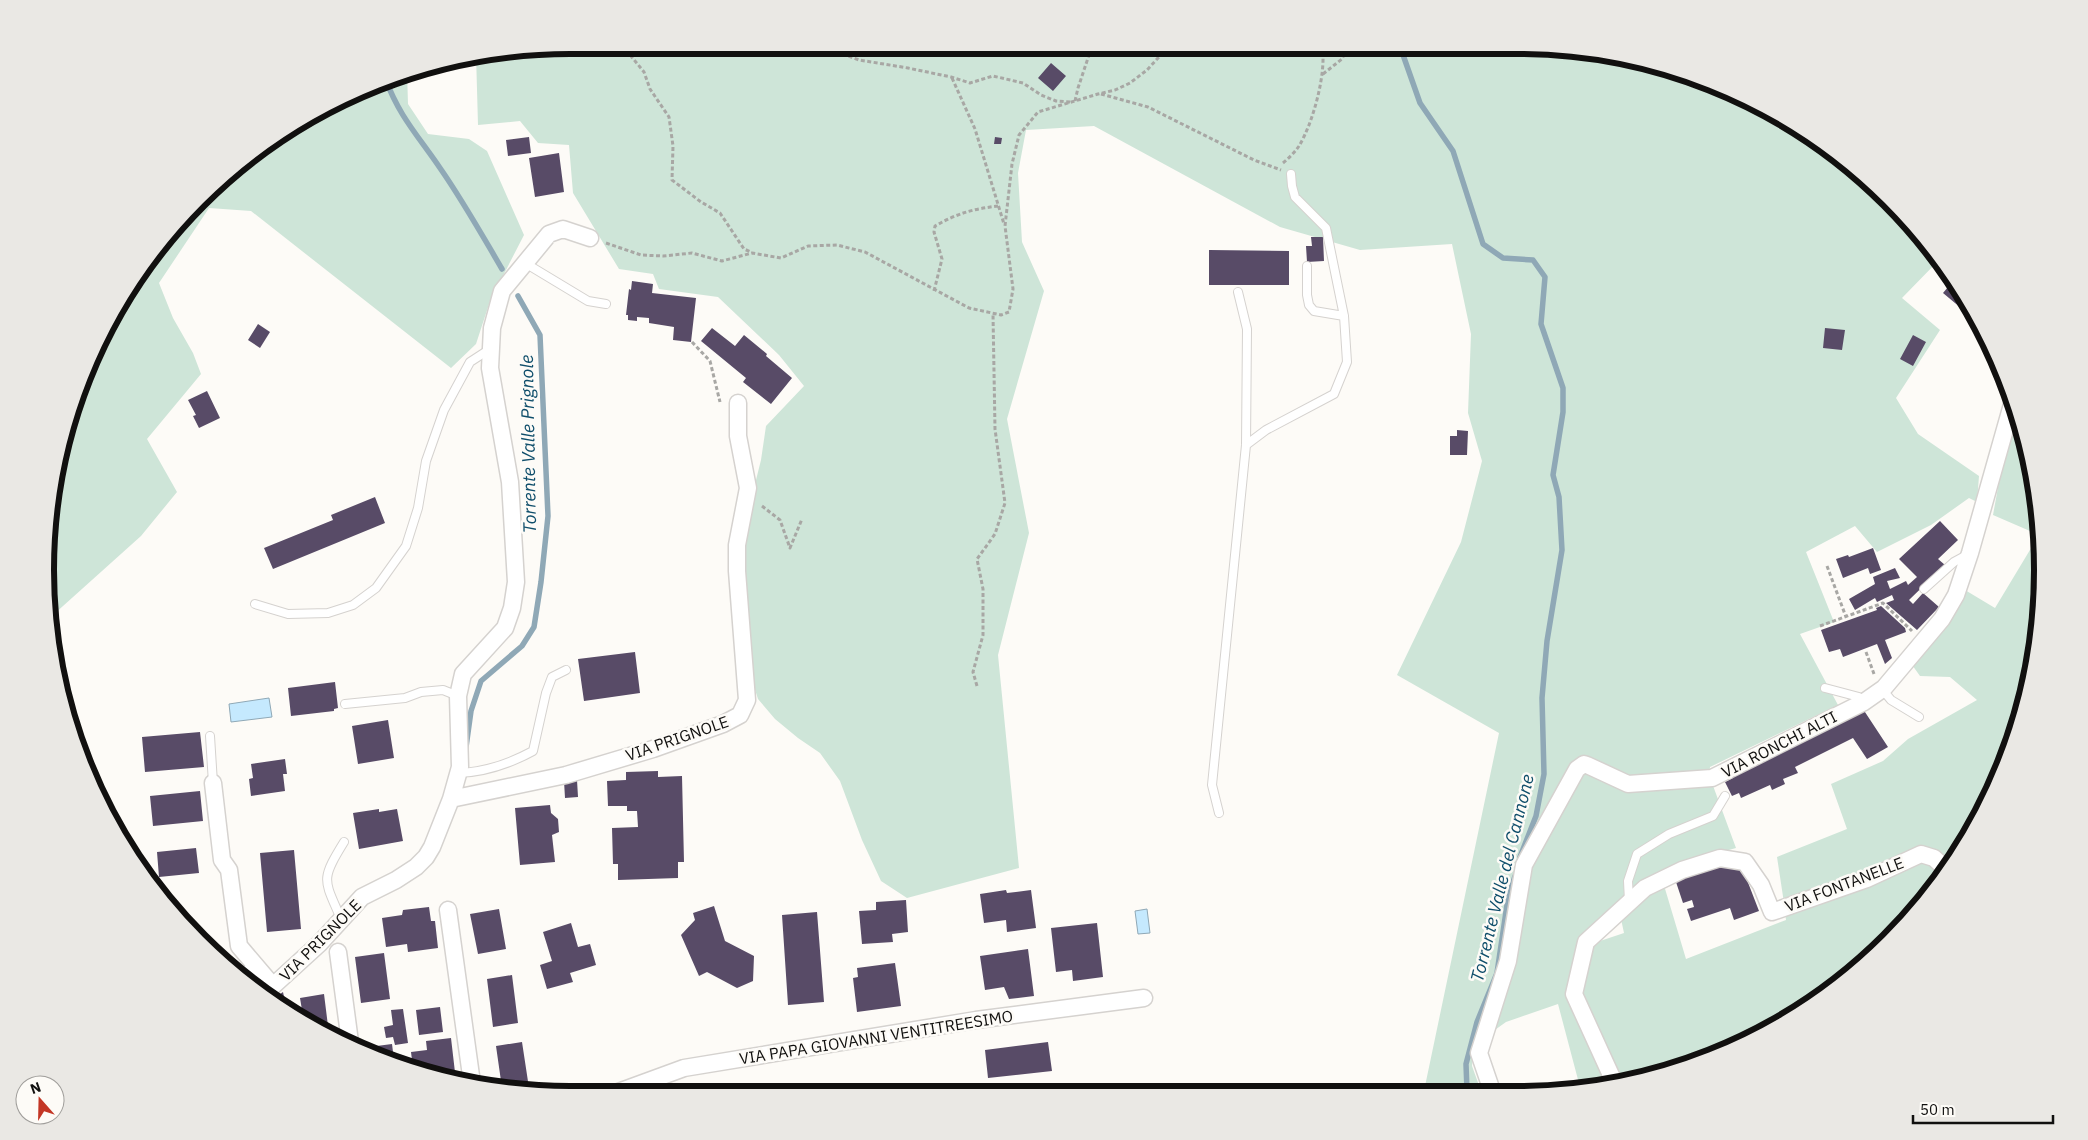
<svg xmlns="http://www.w3.org/2000/svg" width="2088" height="1140" font-family="'IBM Plex Sans',sans-serif">
<rect width="100%" height="100%" fill="#fdfbf7"/>
<path fill="#cee5d8" d="M 570,45 L 1552,46 L 1654,63 L 1780,115 L 1864,175 L 1934,250 L 1940,259 L 1902,298 L 1940,330 L 1896,398 L 1918,434 L 1979,476 L 1977,502 L 1969,498 L 1931,525 L 1877,552 L 1855,526 L 1806,552 L 1834,622 L 1800,634 L 1838,705 L 1710,767 L 1709,776 L 1628,781 L 1580,759 L 1529,851 L 1535,819 L 1514,871 L 1504,912 L 1502,962 L 1473,1051 L 1472,1066 L 1481,1091 L 1424,1091 L 1499,733 L 1397,675 L 1461,542 L 1482,461 L 1468,413 L 1471,334 L 1452,244 L 1360,250 L 1280,227 L 1094,126 L 1026,130 L 1018,173 L 1022,242 L 1044,291 L 1007,419 L 1029,533 L 998,655 L 1019,868 L 907,898 L 881,881 L 862,840 L 840,781 L 820,753 L 798,738 L 775,719 L 758,699 L 750,674 L 741,552 L 749,508 L 761,460 L 766,426 L 804,386 L 779,355 L 718,297 L 659,289 L 653,274 L 619,269 L 573,193 L 569,145 L 538,143 L 520,121 L 478,125 L 476,54 Z
M 407,71 L 408,104 L 428,134 L 469,139 L 487,151 L 524,235 L 490,301 L 476,344 L 451,368 L 251,211 L 209,208 L 159,283 L 173,318 L 193,353 L 201,374 L 147,439 L 177,492 L 141,536 L 53,615 L 48,616 L 46,605 L 46,535 L 63,434 L 85,369 L 133,279 L 175,224 L 250,154 L 308,115 Z
M 2011,416 L 2020,421 L 2025,434 L 2042,535 L 2039,638 L 2015,738 L 1973,832 L 1949,866 L 1940,854 L 1784,903 L 1777,857 L 1847,829 L 1831,784 L 1883,761 L 1908,739 L 1977,700 L 1950,677 L 1920,676 L 1910,662 L 1946,617 L 1961,604 L 1965,590 L 1995,608 L 2039,535 L 1993,515 Z
M 1584,769 L 1627,787 L 1712,783 L 1736,848 L 1686,862 L 1581,942 L 1573,981 L 1612,1085 L 1581,1091 L 1558,1004 L 1506,1022 L 1492,1032 L 1526,865 Z
M 1920,860 L 1931,860 L 1944,873 L 1913,916 L 1809,1007 L 1687,1067 L 1620,1083 L 1599,1027 L 1585,1005 L 1581,989 L 1594,943 L 1624,933 L 1621,919 L 1663,882 L 1686,959 L 1786,920 L 1785,912 Z"/>
<path fill="#c5e9fe" stroke="#8fa8b6" d="M 269,698 L 272,717 L 231,722 L 229,704 Z
M 1147,909 L 1150,933 L 1138,934 L 1135,911 Z"/>
<g fill="none" stroke-linecap="round" stroke-linejoin="round">
<path stroke="#8fa8b6" stroke-width="5.5" d="M 1402,46 L 1402,52 L 1420,103 L 1453,151 L 1483,244 L 1503,258 L 1533,260 L 1545,277 L 1541,324 L 1563,388 L 1563,412 L 1553,475 L 1559,497 L 1562,550 L 1547,641 L 1542,698 L 1544,774 L 1536,816 L 1520,857
M 386,80 C 399,116 419,137 440,168 C 463,201 482,235 502,269
M 466,747 L 471,711 L 481,681 L 522,646 L 534,627 L 541,582 L 548,516 L 540,335 L 518,296
M 1467,1091 L 1466,1064 L 1477,1022 L 1497,973 L 1508,898 L 1515,876"/>
</g>
<path fill="#584b67" d="M 469,55 L 470,62 L 441,63 L 441,62 Z
M 1051,63 L 1066,76 L 1053,91 L 1038,78 Z
M 529,137 L 531,153 L 508,156 L 506,140 Z
M 995,137 L 1002,138 L 1001,144 L 994,144 Z
M 559,153 L 564,192 L 535,197 L 529,158 Z
M 1311,237 L 1323,237 L 1324,261 L 1307,262 L 1306,246 L 1312,246 Z
M 1209,250 L 1289,251 L 1289,285 L 1209,285 Z
M 632,281 L 653,284 L 652,293 L 696,298 L 691,342 L 673,340 L 674,327 L 649,323 L 649,318 L 637,317 L 637,321 L 628,320 L 628,315 L 626,315 L 629,289 L 631,290 Z
M 1953,281 L 1971,308 L 1967,313 L 1943,293 Z
M 258,324 L 270,332 L 260,348 L 248,340 Z
M 712,328 L 735,346 L 744,335 L 767,354 L 766,356 L 792,378 L 771,404 L 743,382 L 746,378 L 701,341 Z
M 1825,328 L 1845,330 L 1842,350 L 1823,348 Z
M 1913,335 L 1926,342 L 1913,366 L 1900,359 Z
M 207,391 L 220,418 L 199,428 L 193,416 L 196,415 L 188,400 Z
M 1457,430 L 1468,431 L 1467,455 L 1450,455 L 1450,436 L 1457,436 Z
M 375,497 L 385,523 L 273,569 L 264,548 L 333,520 L 331,515 Z
M 1940,521 L 1958,540 L 1938,559 L 1945,565 L 1909,600 L 1913,604 L 1923,593 L 1939,607 L 1917,630 L 1886,603 L 1894,600 L 1892,595 L 1877,602 L 1875,598 L 1855,610 L 1849,599 L 1875,584 L 1873,577 L 1895,568 L 1900,578 L 1887,581 L 1890,589 L 1906,581 L 1908,585 L 1917,577 L 1899,559 Z
M 1873,548 L 1881,570 L 1870,574 L 1868,568 L 1843,578 L 1836,559 L 1848,555 L 1849,557 Z
M 1881,606 L 1905,628 L 1906,632 L 1885,640 L 1892,658 L 1885,664 L 1877,644 L 1843,657 L 1840,649 L 1829,652 L 1821,630 L 1877,610 L 1876,608 Z
M 635,652 L 640,693 L 584,701 L 578,659 Z
M 335,682 L 338,708 L 334,709 L 334,711 L 291,716 L 288,688 Z
M 1861,706 L 1888,747 L 1867,759 L 1853,738 L 1795,767 L 1798,773 L 1783,779 L 1785,784 L 1772,790 L 1770,785 L 1741,798 L 1739,793 L 1732,796 L 1725,782 L 1733,778 L 1731,774 Z
M 388,720 L 394,758 L 358,764 L 352,726 Z
M 200,732 L 204,767 L 145,772 L 142,737 Z
M 285,759 L 287,774 L 283,774 L 285,791 L 251,796 L 249,779 L 253,778 L 251,764 Z
M 658,771 L 658,777 L 682,776 L 684,862 L 678,862 L 678,878 L 618,880 L 618,864 L 613,864 L 612,828 L 638,827 L 637,811 L 627,811 L 627,806 L 608,806 L 607,781 L 626,780 L 626,772 Z
M 577,780 L 578,797 L 565,798 L 564,781 Z
M 200,791 L 203,821 L 153,826 L 150,796 Z
M 550,805 L 551,813 L 558,819 L 559,832 L 552,835 L 555,862 L 520,865 L 515,808 Z
M 379,809 L 379,812 L 397,809 L 403,841 L 359,849 L 353,813 Z
M 196,848 L 199,873 L 159,877 L 157,852 Z
M 294,850 L 301,929 L 267,932 L 260,853 Z
M 1721,864 L 1742,867 L 1759,911 L 1734,920 L 1730,908 L 1691,921 L 1687,909 L 1694,907 L 1692,900 L 1683,903 L 1675,879 Z
M 1006,890 L 1007,893 L 1031,890 L 1036,928 L 1007,932 L 1006,920 L 984,923 L 980,894 Z
M 906,900 L 908,932 L 892,934 L 893,942 L 862,944 L 859,911 L 876,910 L 876,902 Z
M 714,906 L 725,941 L 754,956 L 753,981 L 737,988 L 707,972 L 699,976 L 681,935 L 695,920 L 693,913 Z
M 429,907 L 431,921 L 435,921 L 438,948 L 408,952 L 407,944 L 386,947 L 382,918 L 402,915 L 403,910 Z
M 499,909 L 506,949 L 478,954 L 470,914 Z
M 817,912 L 824,1002 L 788,1005 L 782,915 Z
M 571,923 L 578,947 L 590,944 L 596,965 L 570,973 L 573,982 L 547,989 L 540,965 L 552,961 L 543,932 Z
M 1097,923 L 1103,977 L 1073,981 L 1072,970 L 1056,972 L 1051,928 Z
M 1028,949 L 1034,996 L 1009,999 L 1004,987 L 985,990 L 980,956 Z
M 384,953 L 390,999 L 361,1003 L 355,957 Z
M 895,963 L 901,1006 L 857,1012 L 853,978 L 858,977 L 857,968 Z
M 512,975 L 518,1023 L 493,1027 L 487,979 Z
M 283,992 L 287,1011 L 271,1000 Z
M 324,994 L 329,1034 L 304,1022 L 300,998 Z
M 440,1007 L 443,1032 L 419,1035 L 416,1010 Z
M 403,1009 L 408,1043 L 395,1045 L 393,1037 L 386,1038 L 384,1027 L 393,1025 L 391,1010 Z
M 451,1038 L 456,1081 L 434,1077 L 413,1068 L 411,1052 L 427,1050 L 426,1041 Z
M 522,1042 L 529,1088 L 512,1090 L 502,1088 L 496,1046 Z
M 1048,1042 L 1052,1071 L 988,1078 L 985,1050 Z
M 392,1044 L 394,1060 L 369,1050 L 369,1047 Z
M 409,1057 L 410,1067 L 399,1063 L 399,1058 Z"/>
<g fill="none" stroke-linecap="round" stroke-linejoin="round">
<defs>
<path id="service" d="M 525,263 L 588,301 L 606,304
M 1307,266 L 1307,295 L 1309,305 L 1314,311 L 1344,316
M 1246,445 L 1266,430 L 1334,394 L 1347,362 L 1344,316 L 1326,228 L 1295,197 L 1292,186 L 1291,174
M 1924,589 L 1954,562 L 1967,555
M 255,604 L 288,614 L 328,613 L 353,605 L 376,588 L 406,546 L 418,508 L 426,461 L 444,410 L 470,362 L 490,349
M 1825,688 L 1859,697 L 1864,702
M 1882,689 L 1891,700 L 1919,717
M 345,704 L 405,698 L 421,692 L 443,690 L 458,696
M 210,736 L 213,783
M 459,773 C 486,772 509,764 533,751 L 546,693 L 552,677 L 566,670
M 1219,813 L 1212,785 L 1246,445 L 1247,329 L 1238,292
M 1629,901 L 1628,881 L 1637,854 L 1669,834 L 1713,816 L 1725,796
M 341,919 C 324,879 320,881 344,842
M 245,971 L 254,965"/>
<path id="minor" d="M 213,783 L 222,860 L 229,870 L 239,946 L 273,986
M 451,799 L 566,775 L 653,749 L 723,724 L 740,715 L 747,700 L 737,571 L 737,545 L 748,488 L 738,436 L 738,403
M 448,910 L 472,1083
M 338,952 L 350,1042
M 263,995 L 319,944 L 362,897 L 396,880 L 416,867 L 426,857 L 432,847 L 451,799 L 460,767 L 458,696 L 463,674 L 505,628 L 512,608 L 516,582 L 510,482 L 490,368 L 492,328 L 502,291 L 549,234 L 563,229 L 590,238
M 1615,1084 L 1574,994 L 1586,942 L 1645,888 L 1682,870 L 1720,858 L 1745,862 L 1761,885 L 1772,912 L 1867,879 L 1921,854 L 1934,858 L 1946,869
M 1492,1091 L 1479,1053 L 1508,961 L 1524,865 L 1577,769 L 1584,764 L 1587,765 L 1628,784 L 1712,778 L 1864,702 L 1884,688 L 1942,619 L 1956,595 L 1970,553 L 2013,401
M 613,1094 L 684,1068 L 976,1020 L 1144,998"/>
</defs>
<use href="#service" stroke="#d5d2cf" stroke-width="10"/>
<use href="#minor" stroke="#d5d2cf" stroke-width="19"/>
<path stroke="#a8a7a4" stroke-width="3" stroke-dasharray="4 2.5" stroke-linecap="butt" d="M 622,45 L 644,72 L 650,89 L 669,117 L 673,146 L 672,180 L 701,202 L 720,213 L 744,249 L 751,252
M 818,45 L 859,60 L 908,68 L 951,77 L 970,83 L 993,76 L 1023,83 L 1041,95 L 1056,101 L 1070,102
M 1323,74 L 1342,59 L 1348,46
M 952,78 L 975,129 L 1004,224
M 1101,94 L 1148,107 L 1254,160 L 1281,170
M 1075,101 L 1078,88 L 1092,46
M 1283,163 C 1289,158 1295,152 1299,146 C 1313,123 1327,72 1322,46
M 606,243 L 641,255 L 663,256 L 692,253 L 722,261 L 752,253 L 781,258 L 808,246 L 837,245 L 865,252 L 969,308 L 1001,315 L 1009,312 L 1013,289 L 1005,226 L 1012,164 L 1019,135 L 1038,112 L 1098,94 L 1115,90 L 1130,83 L 1147,70 L 1169,46
M 934,291 L 942,259 L 934,232 L 935,226 C 958,213 973,209 998,206
M 692,342 L 710,361 L 720,402
M 762,506 L 780,520 L 790,548 L 802,519
M 1827,566 L 1846,617
M 1820,626 L 1883,603 L 1912,631
M 1866,652 L 1874,674
M 977,686 L 973,672 L 983,635 L 983,589 L 977,559 L 995,534 L 1005,503 L 995,429 L 993,314"/>
<use href="#service" stroke="#fff" stroke-width="8"/>
<use href="#minor" stroke="#fff" stroke-width="16"/>
</g>
<g text-anchor="middle" dominant-baseline="central" stroke-width="5" stroke-linejoin="round" paint-order="stroke">
<g font-size="16" fill="#11100f" stroke="#fdfbf7">
<text transform="translate(677 738) rotate(-19)">VIA PRIGNOLE</text>
<text transform="translate(1779 744) rotate(-27)">VIA RONCHI ALTI</text>
<text transform="translate(1844 884) rotate(-21)">VIA FONTANELLE</text>
<text transform="translate(320 940) rotate(-45)">VIA PRIGNOLE</text>
<text transform="translate(876 1037) rotate(-9)">VIA PAPA GIOVANNI VENTITREESIMO</text>
</g>
<g font-size="18" font-style="italic" fill="#0f4e6b" stroke="#fdfbf7">
<text transform="translate(528 444) rotate(-91)">Torrente Valle Prignole</text>
<text transform="translate(1502 878) rotate(-76)">Torrente Valle del Cannone</text>
</g>
</g>
<path d="M0 0H2088V1140H0ZM570 54H1518A516 516 0 0 1 2034 570V570A516 516 0 0 1 1518 1086H570A516 516 0 0 1 54 570V570A516 516 0 0 1 570 54Z" fill="#eae8e4" fill-rule="evenodd"/>
<path fill="none" stroke="#11100f" stroke-width="6" d="M570 54H1518A516 516 0 0 1 2034 570V570A516 516 0 0 1 1518 1086H570A516 516 0 0 1 54 570V570A516 516 0 0 1 570 54Z"/>
<g transform="translate(40 1100) rotate(340)"><circle r="24" fill="#fdfbf7" stroke="#9f9d9a"/>
<path d="M0-4L9 19L0 12L-9 19Z" fill="#c33625"/>
<text y="-8" font-size="14" font-weight="bold" text-anchor="middle" fill="#11100f">N</text>
</g>
<path d="M1913 1115v8h140v-8" fill="none" stroke="#11100f" stroke-width="2.5"/>
<text x="1920" y="1115" font-size="15" fill="#11100f" stroke="#fdfbf7" stroke-width="4" paint-order="stroke">50 m</text>
</svg>
